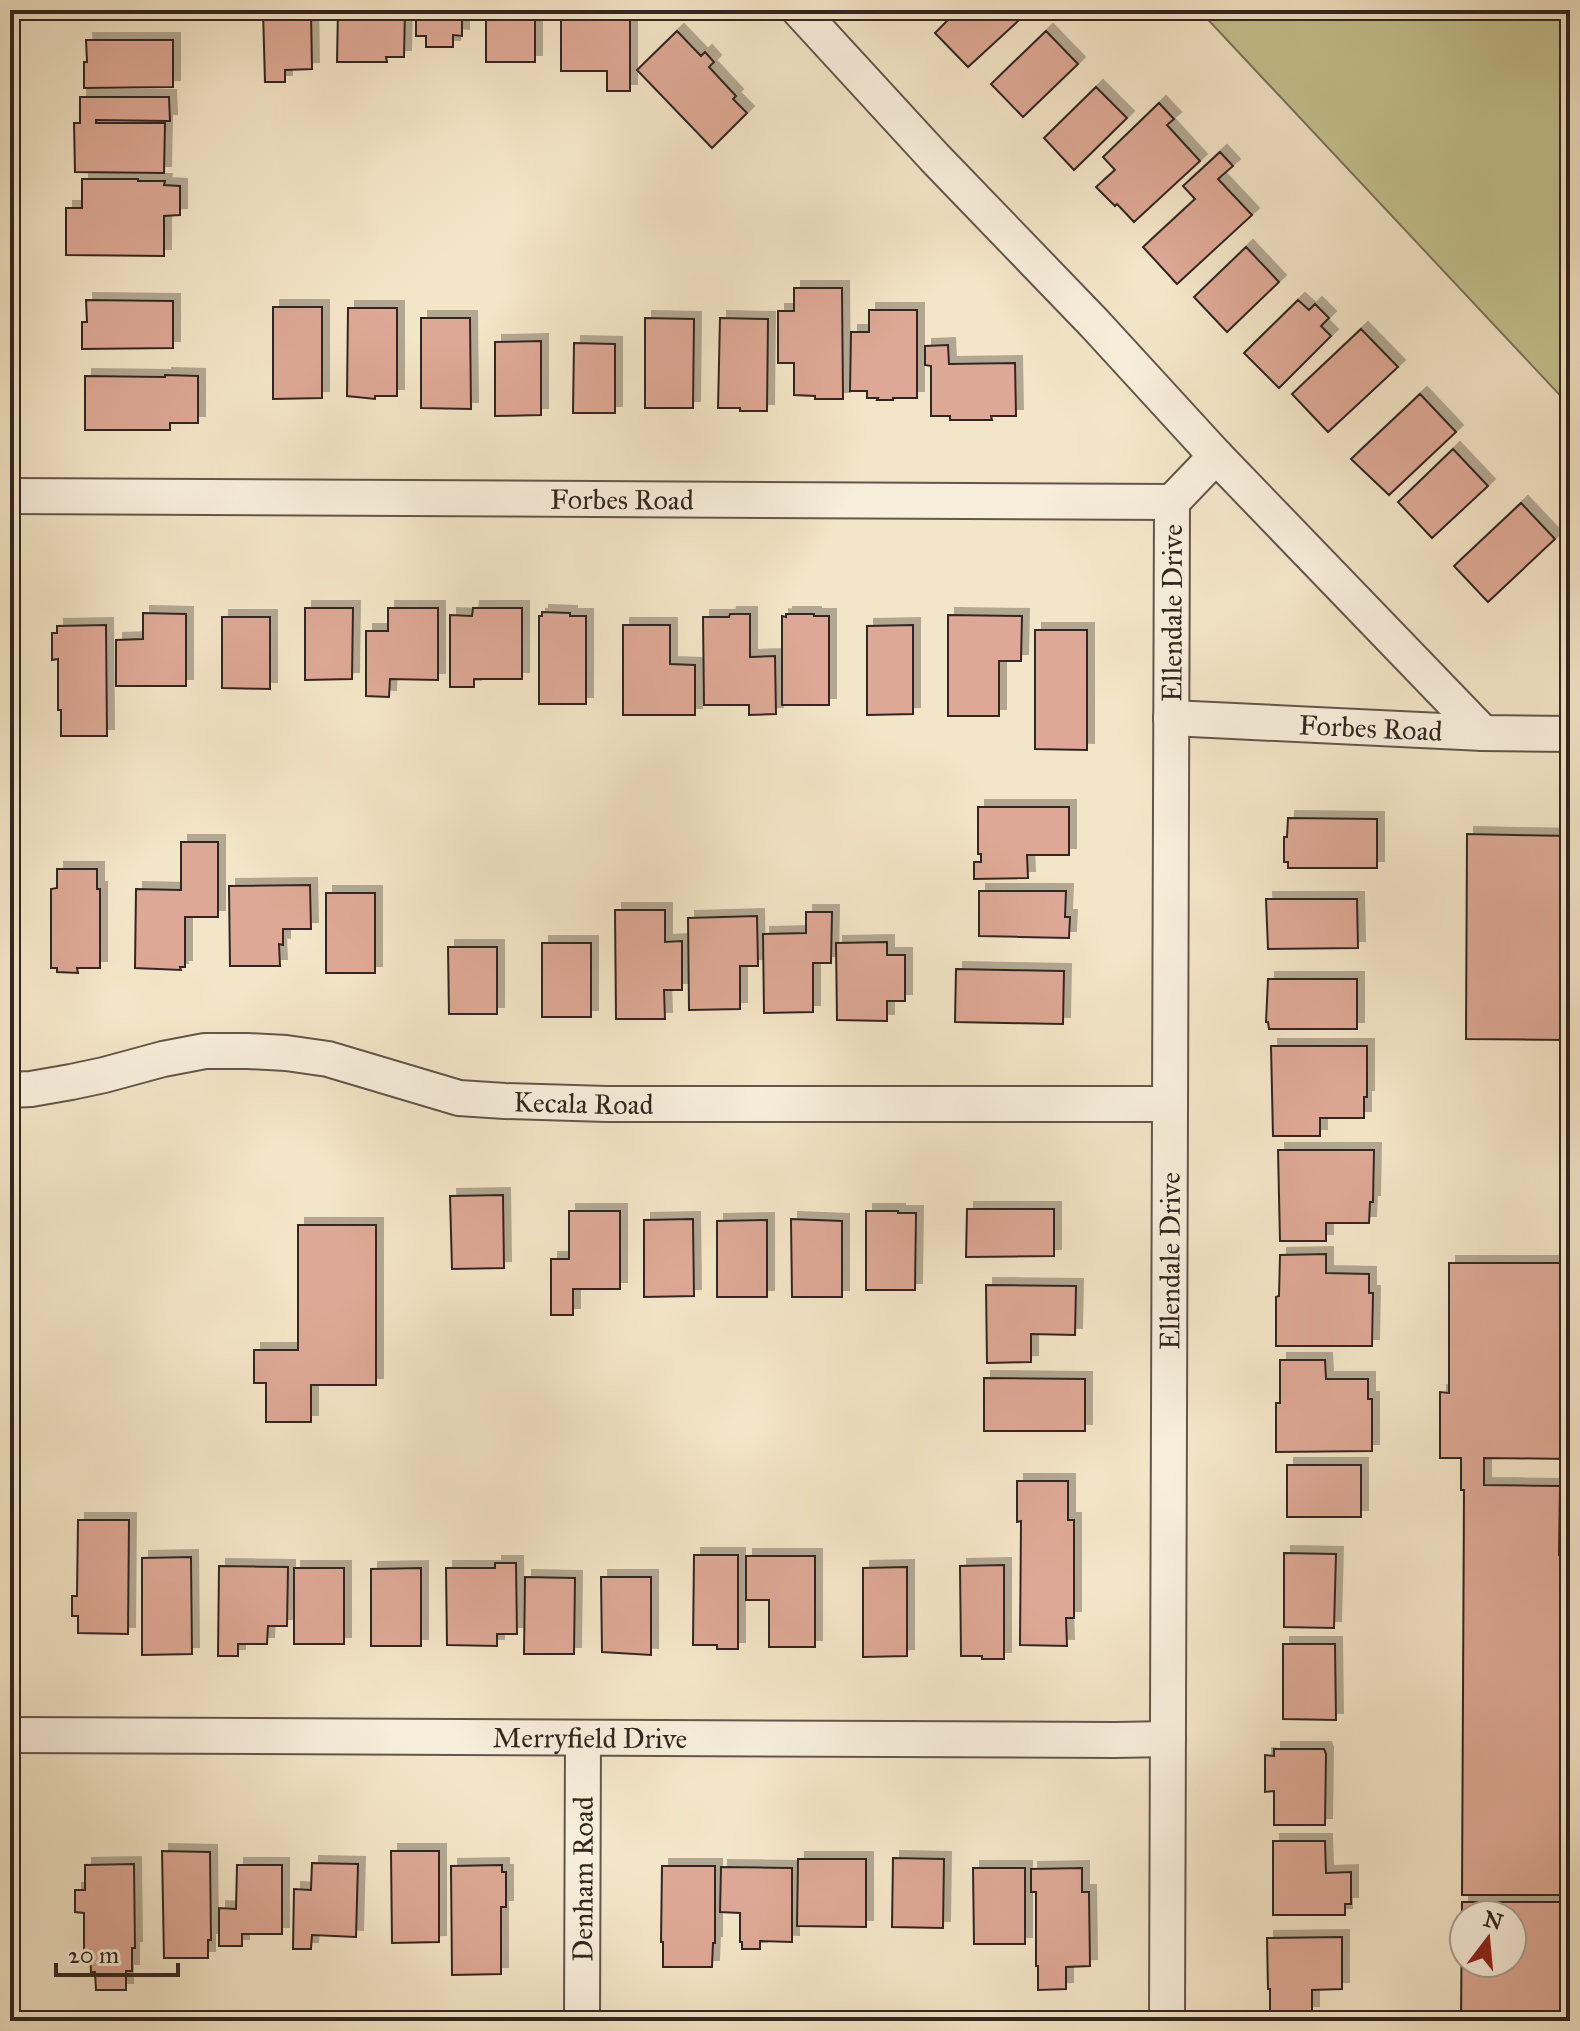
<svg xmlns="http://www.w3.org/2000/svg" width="1580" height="2031" font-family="'IM FELL Great Primer',serif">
<defs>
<filter id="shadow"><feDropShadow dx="7" dy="-7" stdDeviation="0" flood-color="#0004"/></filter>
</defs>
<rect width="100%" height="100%" fill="#f3e5c7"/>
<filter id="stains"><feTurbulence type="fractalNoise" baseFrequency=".0025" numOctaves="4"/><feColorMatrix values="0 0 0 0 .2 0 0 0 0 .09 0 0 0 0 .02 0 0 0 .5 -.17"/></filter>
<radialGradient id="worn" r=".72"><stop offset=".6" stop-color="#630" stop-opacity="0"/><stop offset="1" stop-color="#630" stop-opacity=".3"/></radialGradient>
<path fill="#c3c290" stroke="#7b7458" stroke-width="2" d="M 1199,10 L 1570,10 L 1570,406 Z"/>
<path fill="#dda895" stroke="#332620" stroke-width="2" fill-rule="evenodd" filter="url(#shadow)" d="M 263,10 L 311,10 L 312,69 L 285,70 L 285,82 L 265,82 Z
M 338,10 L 405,10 L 404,57 L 386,57 L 387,62 L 337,62 Z
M 416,10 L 462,10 L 462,36 L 453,35 L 453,47 L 426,47 L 426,36 L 416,36 Z
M 486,10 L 535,10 L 535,62 L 486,62 Z
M 561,10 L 609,10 L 609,17 L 630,17 L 630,91 L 607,91 L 607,71 L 561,71 Z
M 958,10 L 957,10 L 1030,10 L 968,67 L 935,33 Z
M 677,31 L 701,56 L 705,52 L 714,62 L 709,67 L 736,96 L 733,99 L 747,113 L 712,148 L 637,70 Z
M 1046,31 L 1078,64 L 1023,117 L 991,84 Z
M 86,40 L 173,40 L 173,87 L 84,88 L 84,62 L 87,62 Z
M 1096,87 L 1127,118 L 1074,170 L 1044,138 Z
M 80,97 L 169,97 L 170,121 L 96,120 L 96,123 L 165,123 L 164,173 L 75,172 L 74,123 L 80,123 Z
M 1159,103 L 1174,119 L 1167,125 L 1200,161 L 1134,222 L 1117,204 L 1115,206 L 1096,187 L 1115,170 L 1103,157 Z
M 1220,152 L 1233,166 L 1218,179 L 1252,215 L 1177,284 L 1143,247 L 1195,199 L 1183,186 Z
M 82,179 L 138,179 L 138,181 L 165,181 L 164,185 L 180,186 L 180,215 L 164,216 L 164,256 L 66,255 L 66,208 L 82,208 Z
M 1246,247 L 1279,282 L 1227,332 L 1194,297 Z
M 794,288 L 842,288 L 843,399 L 815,399 L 815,396 L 794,395 L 794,363 L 778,363 L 778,311 L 794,311 Z
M 86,300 L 173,301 L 173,348 L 82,349 L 82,322 L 87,322 Z
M 1298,300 L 1309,310 L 1315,304 L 1329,318 L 1321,326 L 1331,336 L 1279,388 L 1244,353 Z
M 273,307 L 322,307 L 322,398 L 273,399 Z
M 348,308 L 397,308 L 397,396 L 375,396 L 375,399 L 347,396 Z
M 869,310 L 917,310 L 917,398 L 893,398 L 893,400 L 877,400 L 878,398 L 867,398 L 867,391 L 850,391 L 851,332 L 869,332 Z
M 421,318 L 470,318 L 471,409 L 421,408 Z
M 645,318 L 694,319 L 693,408 L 645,408 Z
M 720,318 L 768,319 L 767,411 L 740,411 L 740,408 L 718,408 Z
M 1361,329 L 1398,367 L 1328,432 L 1292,394 Z
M 541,341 L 541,415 L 495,416 L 495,342 Z
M 574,343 L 615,344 L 615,413 L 573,413 Z
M 948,345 L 949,364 L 1015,363 L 1016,416 L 991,416 L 992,420 L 950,420 L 950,416 L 931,416 L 931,366 L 925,365 L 925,346 Z
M 165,375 L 198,376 L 198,423 L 170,423 L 170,430 L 85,430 L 85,376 L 165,377 Z
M 1420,394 L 1456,432 L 1389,495 L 1351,459 Z
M 1453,449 L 1488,486 L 1432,538 L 1398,502 Z
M 1521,503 L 1555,539 L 1488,602 L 1454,566 Z
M 1568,572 L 1570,572 L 1570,646 L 1568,646 L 1564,614 Z
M 305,608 L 353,608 L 352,679 L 305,680 Z
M 388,608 L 438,608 L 438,680 L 390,679 L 389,697 L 366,696 L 366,631 L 388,631 Z
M 473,608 L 522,608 L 522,679 L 474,679 L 474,687 L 450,687 L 450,615 L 472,616 Z
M 542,612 L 570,613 L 570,616 L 586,616 L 586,704 L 539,704 L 539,616 L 542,616 Z
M 143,613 L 186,614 L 186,686 L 116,686 L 116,640 L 143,639 Z
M 730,614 L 750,614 L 750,657 L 775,656 L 776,714 L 749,715 L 749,705 L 704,705 L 703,617 L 729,617 Z
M 786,614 L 814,614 L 814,616 L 829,616 L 829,705 L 782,705 L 782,616 L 786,617 Z
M 948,615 L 1022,616 L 1021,661 L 999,661 L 999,716 L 948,716 Z
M 222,617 L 270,617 L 270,689 L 222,688 Z
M 106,625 L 107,736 L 61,736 L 61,710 L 58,710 L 58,659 L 52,660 L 52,633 L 57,633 L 57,626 Z
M 623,625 L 670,625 L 670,664 L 695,665 L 695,715 L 623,715 Z
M 913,625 L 913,714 L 867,715 L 867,626 Z
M 1035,630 L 1087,630 L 1087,750 L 1035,749 Z
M 978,807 L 1069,807 L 1069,855 L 1027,855 L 1028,878 L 974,879 L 974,862 L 981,862 L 981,854 L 978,854 Z
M 1288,818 L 1377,819 L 1377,868 L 1288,868 L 1288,862 L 1284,862 L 1284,837 L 1287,837 Z
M 1467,834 L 1570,836 L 1570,1040 L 1466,1039 Z
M 181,842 L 218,842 L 218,917 L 185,917 L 185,967 L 180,967 L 181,970 L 135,968 L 136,889 L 181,890 Z
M 57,869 L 97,869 L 97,889 L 100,889 L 100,968 L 77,968 L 78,973 L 57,972 L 57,968 L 51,968 L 51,889 L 57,888 Z
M 310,885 L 311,929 L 283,929 L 283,945 L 279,944 L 280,966 L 230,966 L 229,886 Z
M 979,891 L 1066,891 L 1065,917 L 1070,917 L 1069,938 L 979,936 Z
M 326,893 L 375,893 L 375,973 L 326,973 Z
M 1266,899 L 1357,899 L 1358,948 L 1268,949 Z
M 615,910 L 665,910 L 665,942 L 682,941 L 682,990 L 664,990 L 665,1019 L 616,1019 Z
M 806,912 L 832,912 L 831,963 L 813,963 L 813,1012 L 764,1013 L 763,934 L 806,933 Z
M 757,916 L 758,966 L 740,966 L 740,1009 L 689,1010 L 688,918 Z
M 887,942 L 887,955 L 905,955 L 905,1001 L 887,1001 L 887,1021 L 837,1020 L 836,943 Z
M 542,943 L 591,943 L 591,1017 L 542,1017 Z
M 448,947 L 497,947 L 497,1014 L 449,1014 Z
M 956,969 L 1064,971 L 1063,1024 L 955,1022 Z
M 1268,979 L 1357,979 L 1357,1029 L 1269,1029 L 1268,1022 L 1266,1022 Z
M 1271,1046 L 1367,1046 L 1367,1097 L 1364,1097 L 1364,1118 L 1320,1118 L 1320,1136 L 1273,1136 Z
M 1278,1150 L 1374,1150 L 1373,1202 L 1370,1202 L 1369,1223 L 1326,1223 L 1326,1241 L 1280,1241 Z
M 503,1195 L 504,1268 L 452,1269 L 450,1196 Z
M 967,1209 L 1054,1209 L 1054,1256 L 966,1257 Z
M 569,1211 L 620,1211 L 620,1289 L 573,1289 L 573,1315 L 551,1315 L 551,1259 L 569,1259 Z
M 866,1211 L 898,1211 L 898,1213 L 916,1213 L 915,1290 L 866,1290 Z
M 693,1219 L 694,1296 L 644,1297 L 644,1220 Z
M 791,1219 L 842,1221 L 842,1297 L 792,1297 Z
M 767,1220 L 767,1297 L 717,1297 L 717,1221 Z
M 298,1225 L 376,1225 L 376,1385 L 311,1385 L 311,1422 L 266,1422 L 266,1383 L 254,1383 L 254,1350 L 298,1350 Z
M 1326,1254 L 1326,1273 L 1369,1274 L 1369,1293 L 1373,1293 L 1372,1346 L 1276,1346 L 1276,1297 L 1279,1296 L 1280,1255 Z
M 1449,1263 L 1570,1263 L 1570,1459 L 1484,1458 L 1484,1485 L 1560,1486 L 1559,1555 L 1570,1555 L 1570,1895 L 1462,1895 L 1464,1490 L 1461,1490 L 1461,1458 L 1440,1458 L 1440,1392 L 1449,1393 Z
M 986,1285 L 1076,1286 L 1075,1335 L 1031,1334 L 1031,1362 L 987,1363 Z
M 1280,1360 L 1325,1360 L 1326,1379 L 1368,1379 L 1368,1399 L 1372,1399 L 1372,1451 L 1276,1452 L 1276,1403 L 1280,1403 Z
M 984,1378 L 1085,1379 L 1085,1431 L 984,1431 Z
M 1287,1465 L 1361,1465 L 1361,1517 L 1287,1517 Z
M 1017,1481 L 1068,1481 L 1068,1520 L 1074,1520 L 1074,1618 L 1066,1618 L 1067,1646 L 1020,1645 L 1021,1521 L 1017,1522 Z
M 78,1520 L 129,1520 L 128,1634 L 78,1633 L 78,1616 L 72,1616 L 72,1596 L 77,1596 Z
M 1284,1553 L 1336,1554 L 1334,1628 L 1284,1627 Z
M 694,1555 L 738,1555 L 738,1649 L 717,1649 L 717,1645 L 693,1645 Z
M 746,1556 L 815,1556 L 815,1647 L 769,1647 L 769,1600 L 746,1600 Z
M 191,1557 L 192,1654 L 142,1655 L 142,1558 Z
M 495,1563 L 516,1563 L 517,1634 L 497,1634 L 497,1646 L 447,1645 L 446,1568 L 495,1568 Z
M 1004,1565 L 1004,1659 L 982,1659 L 982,1656 L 961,1656 L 960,1566 Z
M 219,1566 L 288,1567 L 287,1626 L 268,1626 L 267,1644 L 238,1644 L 238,1656 L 218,1656 Z
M 907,1567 L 907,1656 L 863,1657 L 863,1568 Z
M 294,1568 L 344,1568 L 344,1644 L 294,1644 Z
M 421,1568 L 421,1646 L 371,1646 L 371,1569 Z
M 525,1577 L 575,1578 L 574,1654 L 524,1654 Z
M 601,1577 L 651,1577 L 651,1655 L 602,1652 Z
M 1283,1644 L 1335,1644 L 1336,1720 L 1283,1719 Z
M 1274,1749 L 1324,1749 L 1326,1754 L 1325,1825 L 1274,1825 L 1274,1791 L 1265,1792 L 1265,1755 L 1274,1756 Z
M 1273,1841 L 1325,1841 L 1326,1873 L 1351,1872 L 1351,1904 L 1345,1904 L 1345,1915 L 1273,1915 Z
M 162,1851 L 210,1852 L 211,1940 L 208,1940 L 208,1958 L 164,1958 Z
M 391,1851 L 439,1851 L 439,1942 L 392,1943 Z
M 893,1858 L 944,1859 L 943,1928 L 892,1927 Z
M 798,1859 L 866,1859 L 866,1927 L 797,1926 Z
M 312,1863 L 358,1864 L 356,1937 L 312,1935 L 311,1949 L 293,1949 L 294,1889 L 311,1890 Z
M 134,1864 L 135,1948 L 132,1948 L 132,1971 L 126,1971 L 126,1990 L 96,1990 L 95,1972 L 91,1972 L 90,1950 L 84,1950 L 84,1913 L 75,1912 L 75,1890 L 85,1890 L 85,1865 Z
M 237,1865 L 282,1865 L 282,1934 L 242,1934 L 242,1946 L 219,1946 L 219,1908 L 236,1909 Z
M 502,1865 L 502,1872 L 506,1872 L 506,1907 L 501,1907 L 501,1974 L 452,1975 L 451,1866 Z
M 662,1866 L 715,1866 L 715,1943 L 713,1943 L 712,1967 L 663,1967 L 663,1942 L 661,1942 Z
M 721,1867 L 792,1868 L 792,1942 L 760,1941 L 760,1949 L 742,1949 L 742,1942 L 740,1942 L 740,1913 L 720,1912 Z
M 973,1868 L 1025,1868 L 1025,1944 L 974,1944 Z
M 1082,1868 L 1082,1892 L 1089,1892 L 1090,1966 L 1066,1967 L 1066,1989 L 1038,1990 L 1038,1966 L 1036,1966 L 1036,1892 L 1031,1892 L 1031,1869 Z
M 1462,1902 L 1570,1902 L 1570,2021 L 1461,2021 ZM 1464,1915 L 1512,1915 L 1512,1963 L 1464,1963 Z
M 1342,1937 L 1342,1989 L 1312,1990 L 1312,2013 L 1270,2013 L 1270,1989 L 1268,1989 L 1267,1938 Z"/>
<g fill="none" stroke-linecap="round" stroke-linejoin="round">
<defs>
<g id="street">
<path d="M 799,10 L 935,158 L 1095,324 L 1216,456 L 1483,733"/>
<path id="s1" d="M 10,496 L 1172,502 L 1216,456"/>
<path id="s2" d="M 1171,718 L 1483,733 L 1570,734"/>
<path id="s3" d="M 10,1090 L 31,1089 L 71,1082 L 104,1075 L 163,1059 L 205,1051 L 248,1051 L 286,1053 L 328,1059 L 459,1098 L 505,1101 L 607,1104 L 1169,1104"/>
<path id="s4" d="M 10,1735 L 1115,1740 L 1168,1739"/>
<path id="s5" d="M 582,2021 L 583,1738"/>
<path id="s6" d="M 1167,2021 L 1172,502"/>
</g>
</defs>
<use href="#street" stroke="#63564a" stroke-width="38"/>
<use href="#street" stroke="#f7eedb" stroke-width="34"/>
</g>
<g text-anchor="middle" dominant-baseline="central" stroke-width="6" stroke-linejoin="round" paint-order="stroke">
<g font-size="28" fill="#332620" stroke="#f7eedb">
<text stroke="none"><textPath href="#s1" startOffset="612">Forbes Road</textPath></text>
<text stroke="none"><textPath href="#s6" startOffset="1408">Ellendale Drive</textPath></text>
<text stroke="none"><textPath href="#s2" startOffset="200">Forbes Road</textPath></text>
<text stroke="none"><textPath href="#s3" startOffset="584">Kecala Road</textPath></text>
<text stroke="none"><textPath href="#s6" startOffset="760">Ellendale Drive</textPath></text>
<text stroke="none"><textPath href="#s4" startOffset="580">Merryfield Drive</textPath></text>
<text stroke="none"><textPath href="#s5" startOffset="142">Denham Road</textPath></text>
</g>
</g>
<rect width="1580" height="2031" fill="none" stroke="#f3e5c7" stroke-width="40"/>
<rect x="12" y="12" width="1556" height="2007" fill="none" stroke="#332620" stroke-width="4"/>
<rect x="20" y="20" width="1540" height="1991" fill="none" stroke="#332620" stroke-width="2"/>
<g transform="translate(1488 1939) rotate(16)"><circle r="38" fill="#f7eedb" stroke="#a99e90" stroke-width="2"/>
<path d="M0-6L14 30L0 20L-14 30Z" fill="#8f2418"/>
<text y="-12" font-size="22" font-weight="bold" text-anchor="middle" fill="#332620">N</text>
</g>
<path d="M56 1963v12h122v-12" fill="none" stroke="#332620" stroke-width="4"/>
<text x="68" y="1963" font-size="24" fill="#332620" stroke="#f7eedb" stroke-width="6" paint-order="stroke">20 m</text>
<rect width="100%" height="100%" filter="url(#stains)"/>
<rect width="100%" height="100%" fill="url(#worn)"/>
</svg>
